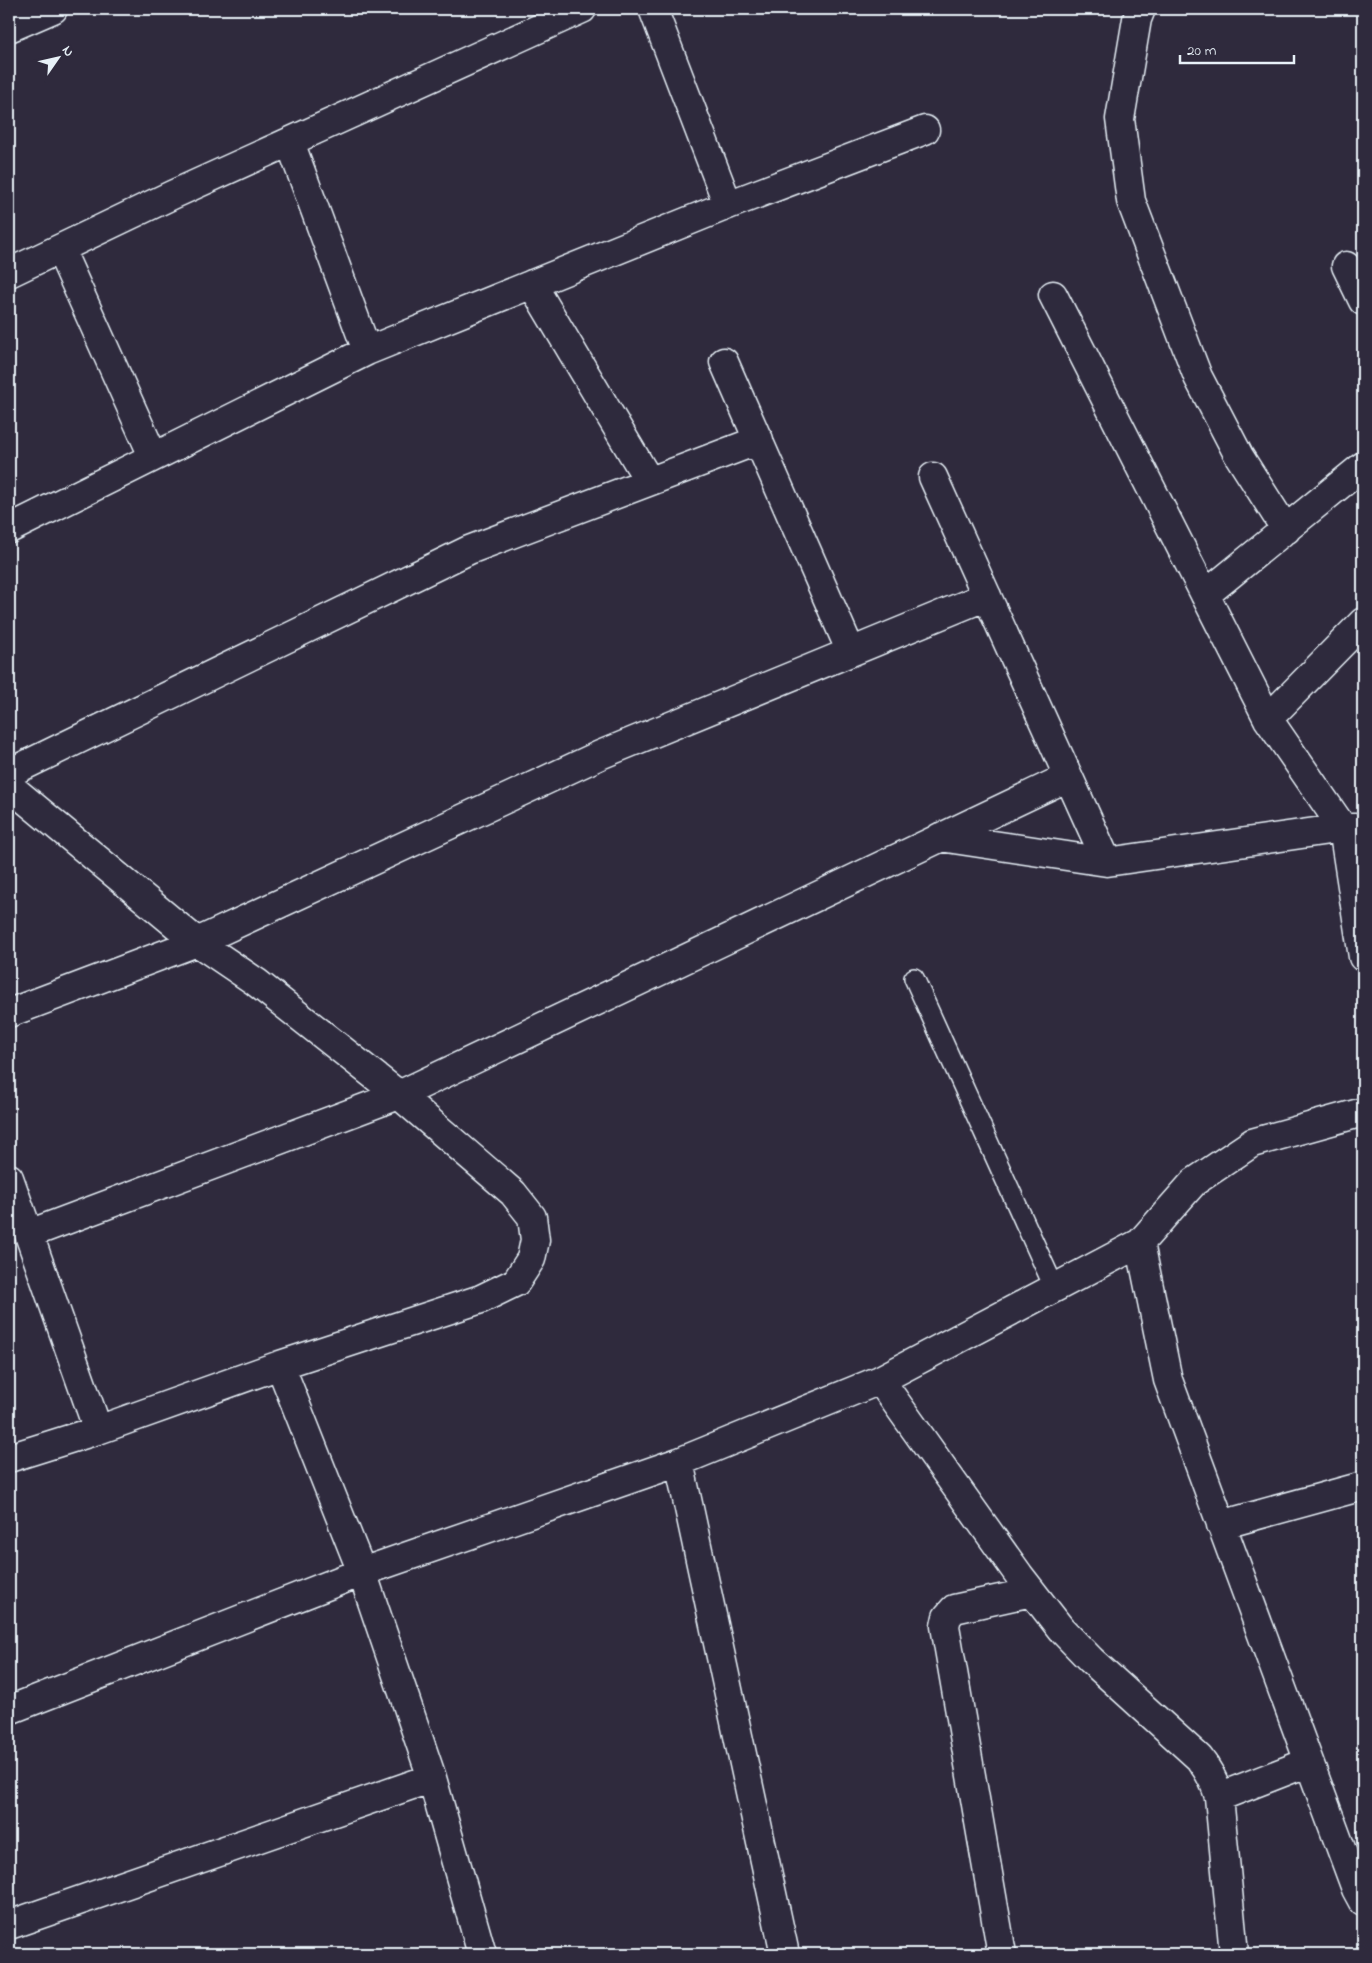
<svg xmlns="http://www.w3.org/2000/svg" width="1372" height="1963" font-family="'Indie Flower',sans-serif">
<rect width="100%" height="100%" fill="#2f2a3d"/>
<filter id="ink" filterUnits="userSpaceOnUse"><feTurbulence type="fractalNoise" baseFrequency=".02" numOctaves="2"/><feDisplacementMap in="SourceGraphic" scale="10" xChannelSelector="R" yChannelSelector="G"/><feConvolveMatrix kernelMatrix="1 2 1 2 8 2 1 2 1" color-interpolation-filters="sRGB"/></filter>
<g filter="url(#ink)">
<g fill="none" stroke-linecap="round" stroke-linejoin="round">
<defs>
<path id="service" d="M 914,978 L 1054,1287"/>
<path id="minor" d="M 653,9 L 728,205
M 1141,9 L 1137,19 L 1120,119 L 1131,201 L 1198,377 L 1239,456 L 1286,530
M 9,28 L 53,9
M 290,142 L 367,351
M 60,249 L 153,456
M 1346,266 L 1363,301
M 9,273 L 172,195 L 582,9
M 532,284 L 649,481
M 1053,295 L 1268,719 L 1343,828 L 1363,957
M 724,362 L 851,652
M 933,477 L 1107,862
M 9,529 L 367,351 L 728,205 L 925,130
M 1205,595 L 1363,466
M 1268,719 L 1363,622
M 9,773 L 469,550 L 759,440
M 9,786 L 197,942 L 256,982 L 399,1095 L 513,1193 L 532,1217 L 535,1240 L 531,1259 L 516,1282 L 481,1299 L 280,1365 L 98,1430 L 9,1458
M 940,837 L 1107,862 L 1343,828 L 1363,828
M 9,1013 L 197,942 L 600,755 L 987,596
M 9,1178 L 98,1430
M 29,1234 L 399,1095 L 1068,777
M 1140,1243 L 1168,1380 L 1356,1889 L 1363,1902
M 280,1365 L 362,1572 L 432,1778 L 482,1954
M 880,1380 L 1019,1575 L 1061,1629 L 1091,1660 L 1199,1758 C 1209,1771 1215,1782 1219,1797 L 1234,1954
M 679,1462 L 785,1954
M 1221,1525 L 1363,1486
M 9,1710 L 362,1572 L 679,1462 L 880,1380 L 1140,1243 L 1194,1182 L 1252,1143 L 1363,1112
M 1219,1797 L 1309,1762
M 9,1925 L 432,1778
M 1002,1954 L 945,1626 L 947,1617 L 954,1609 L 1032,1592"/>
</defs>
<use href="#service" stroke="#e8f1f8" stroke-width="22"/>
<use href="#minor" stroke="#e8f1f8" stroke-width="31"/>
<use href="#service" stroke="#2f2a3d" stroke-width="19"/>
<use href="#minor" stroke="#2f2a3d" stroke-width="28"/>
</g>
</g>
<rect width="1372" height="1963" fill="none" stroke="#2f2a3d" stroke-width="30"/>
<rect x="15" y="15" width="1342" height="1933" fill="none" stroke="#e8f1f8" stroke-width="2" filter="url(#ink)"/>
<g transform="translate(58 58) rotate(56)" stroke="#2f2a3d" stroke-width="4" paint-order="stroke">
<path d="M0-4L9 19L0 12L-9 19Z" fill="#e8f1f8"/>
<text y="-8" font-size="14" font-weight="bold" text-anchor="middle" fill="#e8f1f8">N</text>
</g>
<path d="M1180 55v8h114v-8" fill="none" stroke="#e8f1f8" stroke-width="2.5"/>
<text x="1187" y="55" font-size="15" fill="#e8f1f8" stroke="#2f2a3d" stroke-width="4" paint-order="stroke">20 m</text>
</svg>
